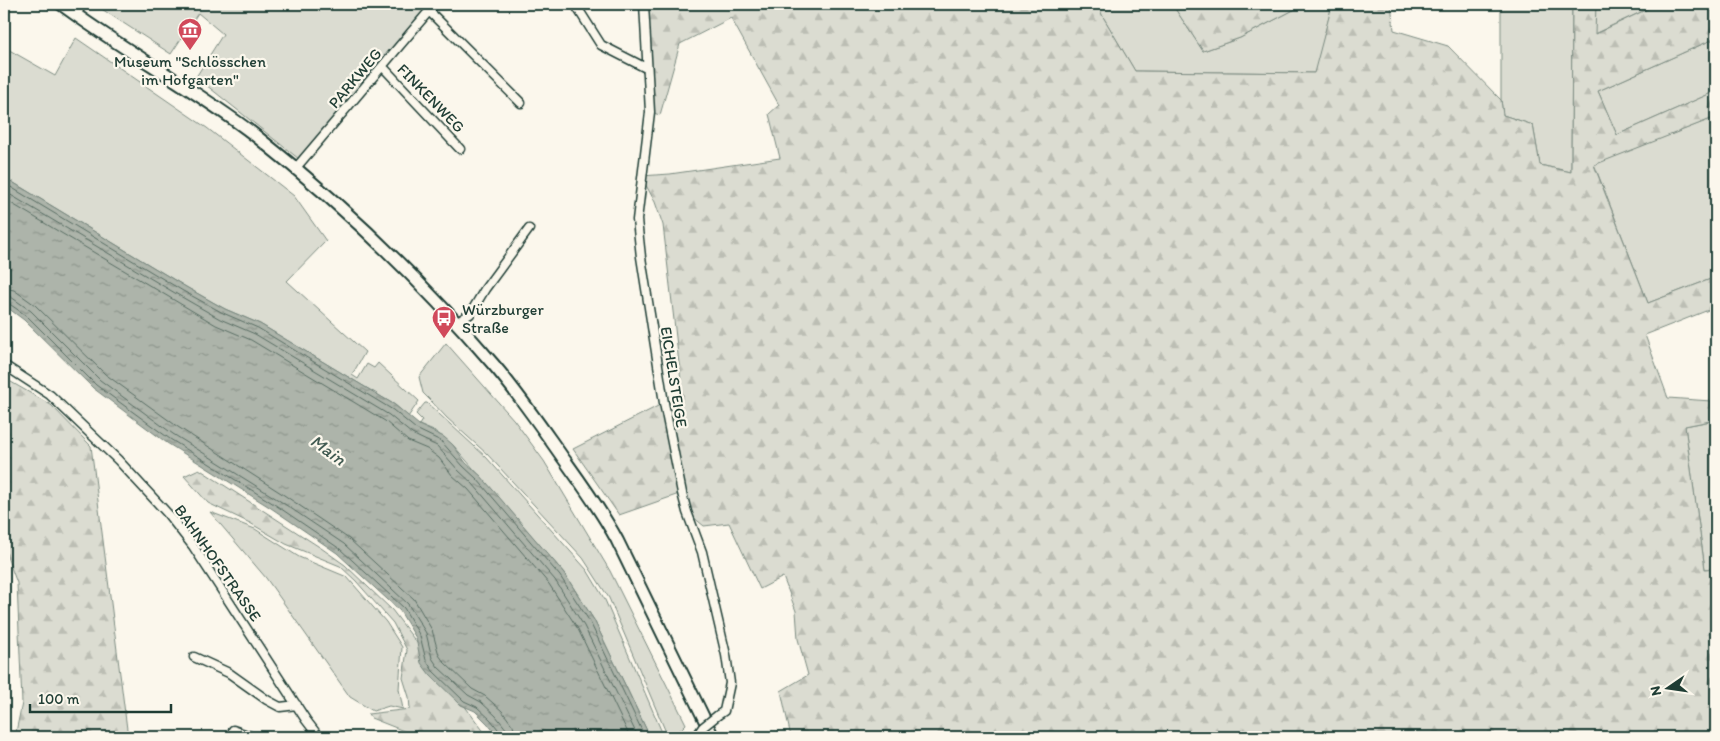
<svg xmlns="http://www.w3.org/2000/svg" width="1720" height="741" font-family="Itim,sans-serif">
<defs>
<pattern id="forest-firs" width="22" height="20" patternUnits="userSpaceOnUse" patternTransform="scale(1.25)"><rect width="22" height="20" fill="#dbdcd1"/><path d="M5 1l3.5 6h-7zM16 11l3.5 6h-7z" fill="#bcbeb4"/></pattern>
<pattern id="water-ripples" width="26" height="14" patternUnits="userSpaceOnUse" patternTransform="scale(1.25)"><rect width="26" height="14" fill="#adb4aa"/><path d="M2 4q2-2 4 0t4 0M15 11q2-2 4 0t4 0" fill="none" stroke="#8c948b"/></pattern>
</defs>
<rect width="100%" height="100%" fill="#fbf7ec"/>
<filter id="ink" filterUnits="userSpaceOnUse"><feTurbulence type="fractalNoise" baseFrequency=".02" numOctaves="2"/><feDisplacementMap in="SourceGraphic" scale="10" xChannelSelector="R" yChannelSelector="G"/><feConvolveMatrix kernelMatrix="1 2 1 2 8 2 1 2 1" color-interpolation-filters="sRGB"/></filter>
<g filter="url(#ink)">
<path fill="#dbdcd1" stroke="#7d8c82" d="M 94,4 L 435,4 L 299,159 L 196,77 L 223,34 L 198,13 L 171,54 Z
M 1098,4 L 1172,4 L 1203,51 L 1240,38 L 1305,4 L 1318,4 L 1331,9 L 1315,73 L 1135,71 L 1102,15 Z
M 1501,4 L 1572,4 L 1571,172 L 1540,165 L 1533,125 L 1503,115 L 1501,100 Z
M 1596,4 L 1658,4 L 1594,34 Z
M 76,38 L 207,128 L 294,196 L 326,241 L 287,281 L 365,352 L 352,375 L 358,379 L 367,364 L 374,368 L 378,363 L 419,401 L 408,417 L 395,405 L 260,324 L 225,309 L 186,287 L 4,177 L 4,47 L 55,76 Z
M 1716,38 L 1716,91 L 1617,135 L 1598,91 Z
M 1716,117 L 1716,277 L 1648,303 L 1594,164 Z
M 446,343 L 514,420 L 544,461 L 610,571 L 686,724 L 673,737 L 668,737 L 609,598 L 583,558 L 487,454 L 447,418 L 431,401 L 423,393 L 419,377 Z
M 425,403 L 427,403 L 486,457 L 587,570 L 605,600 L 664,737 L 650,737 L 594,620 L 564,573 L 453,445 L 436,432 L 419,425 L 422,420 L 416,414 Z
M 1716,420 L 1716,568 L 1705,569 L 1685,426 Z
M 210,512 L 255,529 L 299,557 L 347,577 L 386,622 L 402,647 L 399,689 L 403,709 L 389,706 L 373,711 L 350,697 L 266,578 Z"/>
<path fill="url(#forest-firs)" stroke="#7d8c82" d="M 644,4 L 1098,4 L 1102,15 L 1135,71 L 1314,73 L 1331,9 L 1318,4 L 1391,4 L 1394,30 L 1448,46 L 1501,100 L 1503,115 L 1533,125 L 1540,165 L 1571,172 L 1572,4 L 1596,4 L 1595,34 L 1658,4 L 1716,4 L 1716,38 L 1598,91 L 1617,135 L 1716,91 L 1716,117 L 1594,165 L 1648,303 L 1716,277 L 1716,307 L 1645,335 L 1668,398 L 1711,401 L 1715,420 L 1685,426 L 1705,569 L 1716,568 L 1716,737 L 855,737 L 852,731 L 822,737 L 791,737 L 781,691 L 808,675 L 798,639 L 796,611 L 783,577 L 760,589 L 729,523 L 704,526 L 687,512 L 682,493 L 619,515 L 573,449 L 664,403 L 683,398 L 663,225 L 655,202 L 641,176 L 670,174 L 780,158 L 769,114 L 779,105 L 731,18 L 680,44 L 660,115 L 650,112 Z
M 1172,4 L 1305,4 L 1240,38 L 1203,51 Z
M 4,378 L 51,405 L 91,446 L 128,737 L 15,737 L 22,703 L 17,583 L 4,549 Z
M 199,469 L 321,548 L 345,565 L 392,610 L 488,737 L 419,737 L 371,718 L 368,714 L 410,709 L 409,697 L 403,678 L 407,650 L 393,623 L 356,581 L 340,566 L 286,544 L 250,523 L 208,503 L 184,476 Z"/>
<path fill="url(#water-ripples)" stroke="#74847b" d="M 4,177 L 186,287 L 225,309 L 260,324 L 395,405 L 419,425 L 444,437 L 453,445 L 466,463 L 481,476 L 564,573 L 594,620 L 650,737 L 498,737 L 488,724 L 475,711 L 461,705 L 430,675 L 421,663 L 416,638 L 400,611 L 337,553 L 271,508 L 167,443 L 93,388 L 24,320 L 4,305 Z"/>
<g fill="none" stroke-linecap="round" stroke-linejoin="round">
<path stroke="#586d63" stroke-width="1" d="M 4,183 L 183,291 L 223,313 L 258,328 L 393,410 L 416,429 L 441,441 L 463,466 L 477,479 L 560,576 L 590,622 L 645,737
M 4,191 L 180,296 L 220,319 L 255,334 L 389,415 L 412,434 L 437,446 L 458,470 L 473,484 L 555,580 L 584,626 L 638,737
M 4,199 L 216,325 L 251,340 L 385,421 L 408,441 L 427,449 L 439,458 L 452,475 L 468,489 L 492,517 L 549,584 L 578,629 L 630,737
M 4,288 L 14,290 L 35,305 L 105,374 L 178,427 L 281,493 L 349,539 L 414,599 L 432,630 L 439,655 L 444,662 L 472,689 L 485,696 L 502,711 L 513,726 L 516,737
M 4,295 L 11,297 L 31,311 L 100,380 L 173,434 L 277,499 L 344,544 L 408,604 L 426,633 L 432,658 L 438,667 L 468,695 L 481,702 L 496,716 L 507,730 L 508,737
M 4,302 L 8,303 L 27,316 L 96,385 L 170,439 L 274,504 L 340,549 L 404,608 L 420,636 L 426,660 L 433,671 L 464,701 L 477,707 L 491,720 L 501,733 L 502,737"/>
<defs>
<path id="minor" d="M 575,4 L 601,45 L 646,68
M 644,4 L 650,112 L 637,220 L 641,257 L 664,403 L 682,493 L 687,512 L 702,552 L 726,655 L 730,683 L 724,711 L 718,715
M 429,11 L 521,103
M 76,15 L 82,4
M 383,67 L 460,149
M 295,169 L 435,4
M 456,323 L 470,314 L 485,289 L 529,229
M 4,365 L 50,395 L 118,460 L 167,513 L 193,546 L 306,720 L 319,737
M 194,657 L 229,673 L 267,700 L 280,707 L 297,705
M 233,730 L 253,737"/>
<path id="secondary" d="M 61,4 C 124,51 194,88 256,136 C 342,204 422,281 493,364 C 518,393 539,424 561,455 C 581,483 601,510 617,540 L 713,737"/>
</defs>
<use href="#minor" stroke="#1f3d34" stroke-width="11"/>
<use href="#secondary" stroke="#1f3d34" stroke-width="15"/>
<use href="#minor" stroke="#fbf7ec" stroke-width="8"/>
<use href="#secondary" stroke="#fbf7ec" stroke-width="11"/>
<defs>
<path id="minor-bridge" d="M 696,737 L 703,727 L 718,715"/>
</defs>
<use href="#minor-bridge" stroke="#1f3d34" stroke-width="11" stroke-linecap="butt"/>
<use href="#minor-bridge" stroke="#fbf7ec" stroke-width="8"/>
</g>
</g>
<defs>
<symbol id="museum-pin" viewBox="-11 -11 22 30"><path d="M0 17L-7.5 6A9.5 9.5 0 1 1 7.5 6Z" fill="#d1495b" stroke="#fbf7ec"/><path d="M0-6L6-3V-2H-6V-3ZM-5-1h2V3h-2ZM-1-1h2V3h-2ZM3-1h2V3H3ZM-6 4H6V6H-6Z" fill="#fff"/></symbol>
<symbol id="bus-pin" viewBox="-11 -11 22 30"><path d="M0 17L-7.5 6A9.5 9.5 0 1 1 7.5 6Z" fill="#d1495b" stroke="#fbf7ec"/><path d="M-5-6H5V4H4V6H2V4H-2V6H-4V4H-5ZM-3.5-4V0h7V-4ZM-3.5 1.2v1.5H-2V1.2ZM2 1.2v1.5H3.5V1.2Z" fill="#fff"/></symbol>
</defs>
<g fill-rule="evenodd">
<use href="#museum-pin" x="176" y="16" width="28" height="38"/>
<use href="#bus-pin" x="430" y="304" width="28" height="38"/>
</g>
<g text-anchor="middle" dominant-baseline="central" stroke-width="4.5" stroke-linejoin="round" paint-order="stroke">
<g font-size="16" fill="#1f3d34" stroke="#fbf7ec">
<text x="190" y="61">Museum "Schlösschen<tspan x="190" dy="18">im Hofgarten"</tspan></text>
<text x="462" y="309" text-anchor="start">Würzburger<tspan x="462" dy="18">Straße</tspan></text>
</g>
<g font-size="16" fill="#1f3d34" stroke="#fbf7ec">
<text transform="translate(355 78) rotate(-50)">PARKWEG</text>
<text transform="translate(431 98) rotate(46)">FINKENWEG</text>
<text transform="translate(674 377) rotate(81)">EICHELSTEIGE</text>
<text transform="translate(218 563) rotate(55)">BAHNHOFSTRASSE</text>
</g>
<g font-size="18" font-style="italic" fill="#425b52" stroke="#fbf7ec">
<text transform="translate(328 450) rotate(36)">Main</text>
</g>
</g>
<rect width="1720" height="741" fill="none" stroke="#fbf7ec" stroke-width="20"/>
<rect x="10" y="10" width="1700" height="721" fill="none" stroke="#1f3d34" stroke-width="2" filter="url(#ink)"/>
<g transform="translate(1668 688) rotate(257)" stroke="#fbf7ec" stroke-width="4" paint-order="stroke">
<path d="M0-4L9 19L0 12L-9 19Z" fill="#1f3d34"/>
<text y="-8" font-size="14" font-weight="bold" text-anchor="middle" fill="#1f3d34">N</text>
</g>
<path d="M30 704v8h141v-8" fill="none" stroke="#1f3d34" stroke-width="2.5"/>
<text x="38" y="704" font-size="15" fill="#1f3d34" stroke="#fbf7ec" stroke-width="4" paint-order="stroke">100 m</text>
</svg>
